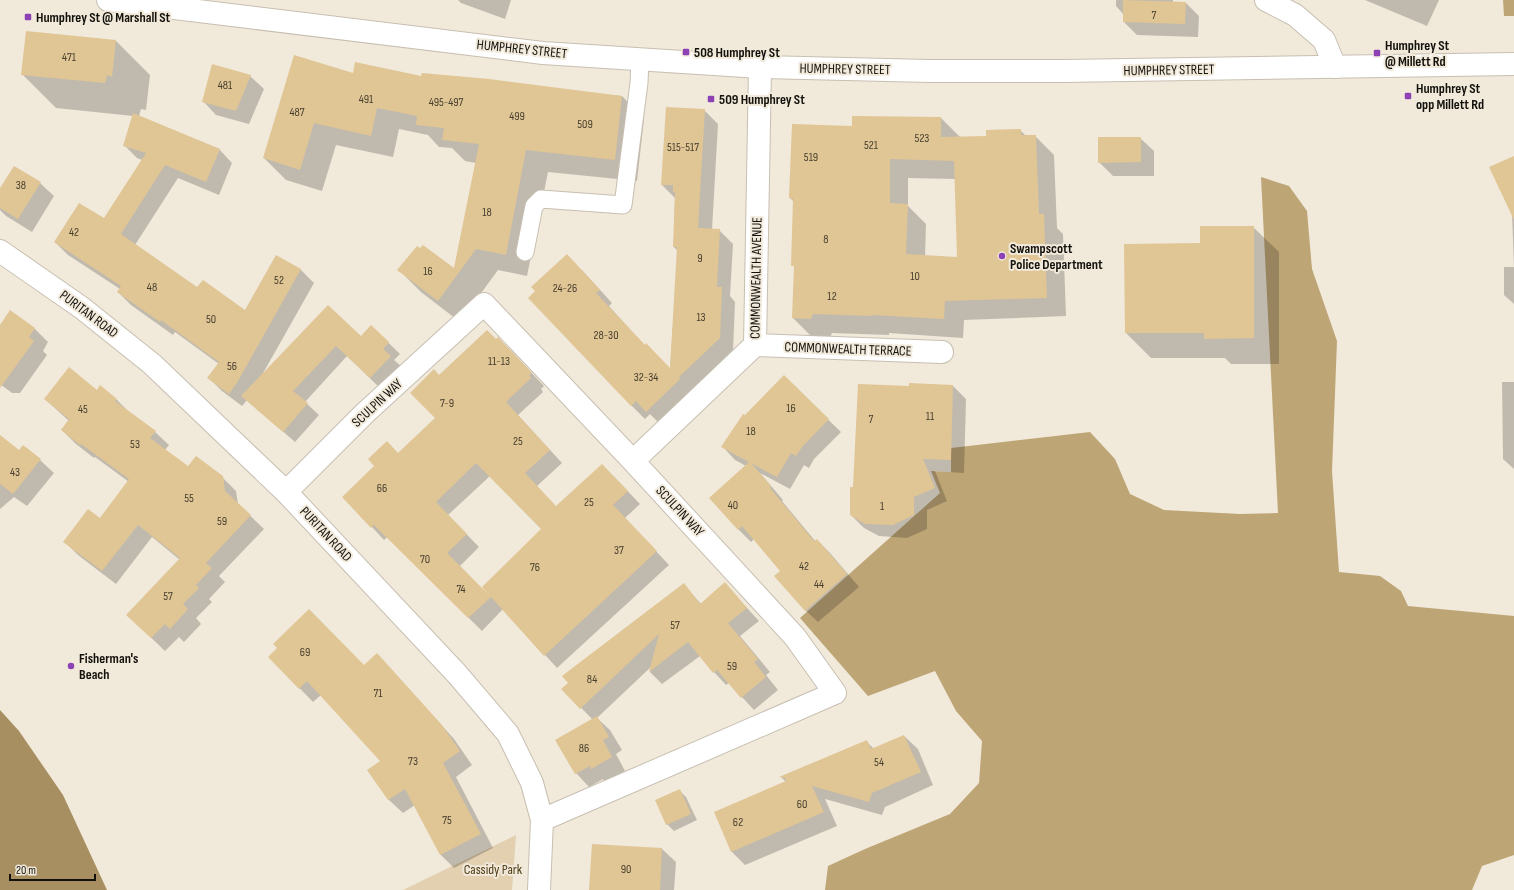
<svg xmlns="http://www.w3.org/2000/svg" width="1514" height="890" font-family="'Sofia Sans Condensed',sans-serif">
<rect width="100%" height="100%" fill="#f1e9da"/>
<path fill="#e2d0b1" d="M 516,835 L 512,890 L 403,890 Z"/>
<path fill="#bea576" d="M 1503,0 L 1514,0 L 1514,16 L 1504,16 Z
M 1261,177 L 1289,186 L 1307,211 L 1312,269 L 1337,341 L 1332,471 L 1339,572 L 1380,576 L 1401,591 L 1408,606 L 1514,616 L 1514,855 L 1482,866 L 1472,890 L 825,890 L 828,866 L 865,849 L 950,814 L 979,783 L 982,741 L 956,711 L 935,671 L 868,696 L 800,618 L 940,493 L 931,471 L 951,472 L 951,448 L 1090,432 L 1115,459 L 1130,494 L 1164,510 L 1240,514 L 1278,513 Z"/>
<path fill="#a88f61" d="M 0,710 L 19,731 L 63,795 L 107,890 L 0,890 Z"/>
<path fill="#0003" fill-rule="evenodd" d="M 458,0 L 511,0 L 505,19 L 461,3 Z
M 1116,0 L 1173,0 L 1173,2 L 1185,2 L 1199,16 L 1198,37 L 1137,35 L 1124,22 L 1124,15 L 1116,6 Z
M 1365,0 L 1439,0 L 1427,26 Z
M 27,32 L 116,41 L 150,75 L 146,110 L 141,109 L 139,116 L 219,149 L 232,163 L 219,195 L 178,178 L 135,245 L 197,289 L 246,312 L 300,269 L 314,283 L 262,375 L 328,307 L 361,337 L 371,326 L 400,354 L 394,360 L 402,367 L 381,389 L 347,356 L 305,402 L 319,415 L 295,442 L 247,400 L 242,406 L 222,391 L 209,378 L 219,364 L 175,332 L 173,335 L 131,305 L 118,292 L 120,289 L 68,255 L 55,242 L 105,220 L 142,160 L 137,158 L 124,145 L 133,116 L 56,108 L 22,74 Z
M 353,74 L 422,78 L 622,96 L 644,119 L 637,181 L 548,172 L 527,276 L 498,270 L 460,322 L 421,292 L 399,270 L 454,270 L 476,163 L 465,161 L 452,148 L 439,147 L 428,135 L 399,129 L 393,157 L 336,145 L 322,191 L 286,180 L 264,158 Z
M 250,76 L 264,89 L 249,124 L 216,115 L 203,101 Z
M 704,110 L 718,124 L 712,230 L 719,230 L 733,244 L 730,296 L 735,302 L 733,351 L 660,424 L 650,414 L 645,419 L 631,405 L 581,269 L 612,303 L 609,306 L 645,346 L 670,370 L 678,251 L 674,247 L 675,198 L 662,185 Z
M 941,118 L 960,137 L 987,137 L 1020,130 L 1026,136 L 1035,136 L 1054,155 L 1057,228 L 1063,234 L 1066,316 L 964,320 L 963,338 L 889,333 L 889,335 L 832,333 L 830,338 L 812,337 L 793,318 L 795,267 L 792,265 L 794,202 L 790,198 L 853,127 ZM 908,178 L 956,179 L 958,258 L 925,257 L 926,224 L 908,206 Z
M 1140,138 L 1154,151 L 1154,176 L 1113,176 L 1099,162 Z
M 1514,158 L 1514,304 L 1504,295 L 1504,267 L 1514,267 L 1512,214 Z
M 40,183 L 54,196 L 32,232 L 6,216 L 0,210 L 0,190 Z
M 1253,227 L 1279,252 L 1279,364 L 1231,364 L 1225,358 L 1151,358 L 1126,333 L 1125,245 L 1201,244 Z
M 10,312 L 35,329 L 48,342 L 43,351 L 47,355 L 20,393 L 12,393 L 0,384 L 0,327 Z
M 511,351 L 544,386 L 541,389 L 543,392 L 518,415 L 562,463 L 537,486 L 556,507 L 615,478 L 640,504 L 625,518 L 669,565 L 557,668 L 503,609 L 482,631 L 387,537 L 384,540 L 372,527 L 398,454 L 436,418 L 439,376 ZM 490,476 L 542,529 L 490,598 L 460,566 L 479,547 L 448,515 Z
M 784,377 L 841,432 L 814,459 L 809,468 L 804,465 L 790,489 L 760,473 L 783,500 L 782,501 L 816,542 L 817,540 L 830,553 L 859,587 L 818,622 L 805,610 L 781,571 L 754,539 L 751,542 L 738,529 L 746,466 L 735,460 L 723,447 L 746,417 Z
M 1502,382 L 1514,382 L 1514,469 L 1503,459 Z
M 953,386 L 966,399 L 964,473 L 935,471 L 947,501 L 927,510 L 927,529 L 907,538 L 879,536 L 864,528 L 851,515 L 854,488 L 910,387 Z
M 100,387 L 117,400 L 130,413 L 155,432 L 169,445 L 165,450 L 188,467 L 222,477 L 236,491 L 238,504 L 264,529 L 219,576 L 225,582 L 209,599 L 212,602 L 196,618 L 201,624 L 184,642 L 179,637 L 165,651 L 141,628 L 180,560 L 152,537 L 116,584 L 78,555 L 65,542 L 100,519 L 129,482 L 95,457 L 94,458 L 76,444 L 62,430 L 69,421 L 45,399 L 97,391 Z
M 19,451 L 40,460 L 54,473 L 27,506 L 14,497 L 0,509 L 0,453 Z
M 725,584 L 759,621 L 740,636 L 770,672 L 766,675 L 778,690 L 754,710 L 729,683 L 726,685 L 714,672 L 700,656 L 662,684 L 650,672 L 652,666 L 597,718 L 610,730 L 622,750 L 616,754 L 625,771 L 605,782 L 603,779 L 589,787 L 576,773 L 592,719 L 563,689 L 684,585 L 701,604 Z
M 269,657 L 390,668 L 454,739 L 472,765 L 456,777 L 493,848 L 454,868 L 441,855 L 415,805 L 403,813 L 389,800 L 369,770 L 382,761 L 321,695 L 313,702 Z
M 904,736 L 918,749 L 933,785 L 885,807 L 882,815 L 825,799 L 837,826 L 745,865 L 732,852 L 715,812 L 786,782 L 781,777 L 866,741 L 874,749 Z
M 679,790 L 686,797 L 697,820 L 674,831 L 667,824 Z
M 593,845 L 662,849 L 676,862 L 674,890 L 590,890 Z"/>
<path fill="#e0c595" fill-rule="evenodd" d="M 1123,0 L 1186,2 L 1185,24 L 1123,22 Z
M 26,31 L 116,40 L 112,77 L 107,75 L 105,83 L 21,75 Z
M 294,55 L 353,73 L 355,62 L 421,76 L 422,73 L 489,79 L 622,96 L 615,160 L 526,150 L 506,255 L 476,249 L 438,301 L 397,270 L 417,246 L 420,248 L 423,245 L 454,268 L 479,144 L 442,140 L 444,128 L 416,125 L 417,116 L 377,108 L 371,136 L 314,123 L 300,170 L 263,158 Z
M 212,64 L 251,75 L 236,111 L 202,102 Z
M 666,107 L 705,109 L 698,228 L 720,229 L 717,287 L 722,287 L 720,338 L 679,377 L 680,379 L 646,412 L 636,401 L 631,406 L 528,298 L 535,291 L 531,287 L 567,254 L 600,290 L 596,293 L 645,345 L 646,343 L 670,368 L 677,247 L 673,247 L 675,192 L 673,192 L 673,185 L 661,185 Z
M 133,113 L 220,149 L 206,182 L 165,165 L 121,234 L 197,287 L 203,280 L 245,310 L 276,255 L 301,269 L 238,381 L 229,394 L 207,378 L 219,362 L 161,320 L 160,322 L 117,292 L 121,286 L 54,242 L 79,203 L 104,218 L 146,153 L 123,146 Z
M 852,116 L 941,117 L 941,137 L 986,136 L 986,130 L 1021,129 L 1021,135 L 1036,135 L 1039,214 L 1044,214 L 1047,298 L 945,301 L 944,319 L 871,315 L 871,316 L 813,314 L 811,319 L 792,318 L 794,266 L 791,266 L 793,199 L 789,198 L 792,124 L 852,126 ZM 890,159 L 954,161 L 957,257 L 906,254 L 908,204 L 890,203 Z
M 1098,137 L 1141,137 L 1141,162 L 1098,163 Z
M 1514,156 L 1514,220 L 1489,167 Z
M 14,166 L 41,182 L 18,219 L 0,208 L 0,188 Z
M 1200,226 L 1254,226 L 1254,338 L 1204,339 L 1204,333 L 1125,333 L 1124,244 L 1200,243 Z
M 328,305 L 361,336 L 371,325 L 389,342 L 383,349 L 391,356 L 370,378 L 336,346 L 293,391 L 308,403 L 283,432 L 241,396 Z
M 10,310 L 35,328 L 29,337 L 34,341 L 0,388 L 0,325 Z
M 487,330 L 496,339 L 498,337 L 532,373 L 529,375 L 531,378 L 506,402 L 550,450 L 525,473 L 556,506 L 602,464 L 628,491 L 613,505 L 657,551 L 544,656 L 491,597 L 468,618 L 374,525 L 371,528 L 342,497 L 374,466 L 368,459 L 387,441 L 398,453 L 435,418 L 410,393 L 434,369 L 439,375 ZM 476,463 L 541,529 L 482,587 L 489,595 L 447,553 L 467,534 L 436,502 Z
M 69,367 L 97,390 L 100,385 L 117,399 L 115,401 L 156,431 L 150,438 L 188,466 L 196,456 L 223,476 L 225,491 L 251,515 L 206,563 L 212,568 L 196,585 L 199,588 L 183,604 L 188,609 L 170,629 L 165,624 L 151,638 L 126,615 L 180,558 L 138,525 L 102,571 L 63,542 L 88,509 L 100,518 L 129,479 L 81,444 L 80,445 L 61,430 L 69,419 L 44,399 Z
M 784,375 L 829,419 L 802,447 L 796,456 L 791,453 L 777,477 L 751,463 L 771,486 L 770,488 L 814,541 L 817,539 L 847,574 L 805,611 L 774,576 L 780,571 L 742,526 L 738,530 L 709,498 L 749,462 L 721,447 L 743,414 L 745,415 Z
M 909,383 L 953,385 L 951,460 L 923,459 L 935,488 L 914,497 L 914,515 L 893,525 L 865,524 L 850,515 L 850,487 L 853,487 L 858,384 L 909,386 Z
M 0,435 L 19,450 L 23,445 L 41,459 L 13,494 L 0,484 Z
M 725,582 L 747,608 L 728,623 L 758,659 L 754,662 L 766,677 L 741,698 L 717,670 L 713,673 L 688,642 L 649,672 L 659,634 L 580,709 L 561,689 L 568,683 L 562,676 L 684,583 L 700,604 Z
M 309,609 L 364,665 L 377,653 L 441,724 L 460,751 L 443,763 L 481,834 L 440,855 L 405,789 L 388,800 L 367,770 L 380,761 L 307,681 L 299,689 L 268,657 L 277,648 L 273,644 Z
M 597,716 L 609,737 L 603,740 L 612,757 L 591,769 L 590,766 L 575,774 L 555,740 Z
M 904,735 L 921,772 L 872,793 L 869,802 L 812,786 L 824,812 L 731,852 L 714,812 L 786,781 L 785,778 L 779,777 L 867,740 L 871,749 Z
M 680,789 L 691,814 L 666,825 L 655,800 Z
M 592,844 L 662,848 L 660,890 L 589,890 Z"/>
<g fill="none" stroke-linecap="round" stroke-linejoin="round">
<defs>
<path id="service" d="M 525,252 L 534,206 L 541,199 L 623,205 L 639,83 L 640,59"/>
<path id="minor" d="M 1266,0 L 1295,15 L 1324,40 L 1335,67
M 755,345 L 942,352
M 633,461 L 755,345 L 760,67
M 286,492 L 365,413 L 484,304 L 633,461 L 795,637 L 835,693 L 542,820"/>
<path id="tertiary" d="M 0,251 L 82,308 L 152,364 L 286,492 L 457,674 L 508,734 L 532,783 L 542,820 L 539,890"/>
<path id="primary" d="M 108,0 L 543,53 L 760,67 L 929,71 L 1064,71 L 1514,64"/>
</defs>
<use href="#service" stroke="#c7bfb1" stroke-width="19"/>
<use href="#minor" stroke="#c7bfb1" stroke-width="24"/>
<use href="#tertiary" stroke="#c7bfb1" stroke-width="24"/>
<use href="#primary" stroke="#c7bfb1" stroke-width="24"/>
<use href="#service" stroke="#fff" stroke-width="17"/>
<use href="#minor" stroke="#fff" stroke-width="22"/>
<use href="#tertiary" stroke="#fff" stroke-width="22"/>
<use href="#primary" stroke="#fff" stroke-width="22"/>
</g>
<g fill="#8c42b4" stroke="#f1e9da" stroke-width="1.5">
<rect x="24" y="13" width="8" height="8" rx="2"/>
<rect x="682" y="48" width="8" height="8" rx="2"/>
<rect x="1373" y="49" width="8" height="8" rx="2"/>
<rect x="1404" y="92" width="8" height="8" rx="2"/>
<rect x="707" y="95" width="8" height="8" rx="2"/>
<circle cx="1002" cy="256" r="4"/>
<circle cx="71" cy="666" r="4"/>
</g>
<g text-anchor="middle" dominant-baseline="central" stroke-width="4" stroke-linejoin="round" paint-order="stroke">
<g font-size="12" fill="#463e2e">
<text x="1154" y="15">7</text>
<text x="69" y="57">471</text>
<text x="225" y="85">481</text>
<text x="366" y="99">491</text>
<text x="446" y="102">495-497</text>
<text x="297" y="112">487</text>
<text x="517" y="116">499</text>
<text x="585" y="124">509</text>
<text x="922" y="138">523</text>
<text x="871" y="145">521</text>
<text x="683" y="147">515-517</text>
<text x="811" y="157">519</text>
<text x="21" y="185">38</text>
<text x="487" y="212">18</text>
<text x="74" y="232">42</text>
<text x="826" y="239">8</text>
<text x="700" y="258">9</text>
<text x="428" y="271">16</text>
<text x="915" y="276">10</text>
<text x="279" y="280">52</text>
<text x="152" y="287">48</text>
<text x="565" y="288">24-26</text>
<text x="832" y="296">12</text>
<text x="701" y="317">13</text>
<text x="211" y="319">50</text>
<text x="606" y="335">28-30</text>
<text x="499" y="361">11-13</text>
<text x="232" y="366">56</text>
<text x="646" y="377">32-34</text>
<text x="447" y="403">7-9</text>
<text x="791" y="408">16</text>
<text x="83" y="409">45</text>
<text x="930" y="416">11</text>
<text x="871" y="419">7</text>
<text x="751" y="431">18</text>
<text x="518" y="441">25</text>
<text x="135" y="444">53</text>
<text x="15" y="472">43</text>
<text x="382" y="488">66</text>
<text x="189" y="498">55</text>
<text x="589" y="502">25</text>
<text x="733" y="505">40</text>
<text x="882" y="506">1</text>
<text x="222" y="521">59</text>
<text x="619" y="550">37</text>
<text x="425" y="559">70</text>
<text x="804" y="566">42</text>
<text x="535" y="567">76</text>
<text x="819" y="584">44</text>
<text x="461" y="589">74</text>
<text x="168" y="596">57</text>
<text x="675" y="625">57</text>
<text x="305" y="652">69</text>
<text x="732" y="666">59</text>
<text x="592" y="679">84</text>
<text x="378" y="693">71</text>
<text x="584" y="748">86</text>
<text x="413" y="761">73</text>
<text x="879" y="762">54</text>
<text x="802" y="804">60</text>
<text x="447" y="820">75</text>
<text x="738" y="822">62</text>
<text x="626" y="869">90</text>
</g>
<g font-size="14" font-weight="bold" fill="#13110c" stroke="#f1e9da" text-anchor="start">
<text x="36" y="17">Humphrey St @ Marshall St</text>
<text x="1385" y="45">Humphrey St<tspan x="1385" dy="16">@ Millett Rd</tspan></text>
<text x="694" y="52">508 Humphrey St</text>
<text x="1416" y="88">Humphrey St<tspan x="1416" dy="16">opp Millett Rd</tspan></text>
<text x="719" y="99">509 Humphrey St</text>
<text x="1010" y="248">Swampscott<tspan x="1010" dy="16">Police Department</tspan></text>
<text x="79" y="658">Fisherman's<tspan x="79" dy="16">Beach</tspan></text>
</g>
<g font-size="14" fill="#13110c" stroke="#f1e9da">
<text transform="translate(522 49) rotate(6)">HUMPHREY STREET</text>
<text transform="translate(845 69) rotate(1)">HUMPHREY STREET</text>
<text transform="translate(1169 70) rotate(-1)">HUMPHREY STREET</text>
<text transform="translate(756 278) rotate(-89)">COMMONWEALTH AVENUE</text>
<text transform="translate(89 314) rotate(37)">PURITAN ROAD</text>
<text transform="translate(848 349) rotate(2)">COMMONWEALTH TERRACE</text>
<text transform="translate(377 403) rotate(-43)">SCULPIN WAY</text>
<text transform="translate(680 511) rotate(47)">SCULPIN WAY</text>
<text transform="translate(326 534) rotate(47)">PURITAN ROAD</text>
</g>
<g font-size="14" fill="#503d17" stroke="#f1e9da">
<text x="493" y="869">Cassidy Park</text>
</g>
</g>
<path d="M10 874v6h85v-6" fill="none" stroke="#13110c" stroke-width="2"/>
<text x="16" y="874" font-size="12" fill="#13110c" stroke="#f1e9da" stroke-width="3" paint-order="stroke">20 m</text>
</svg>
